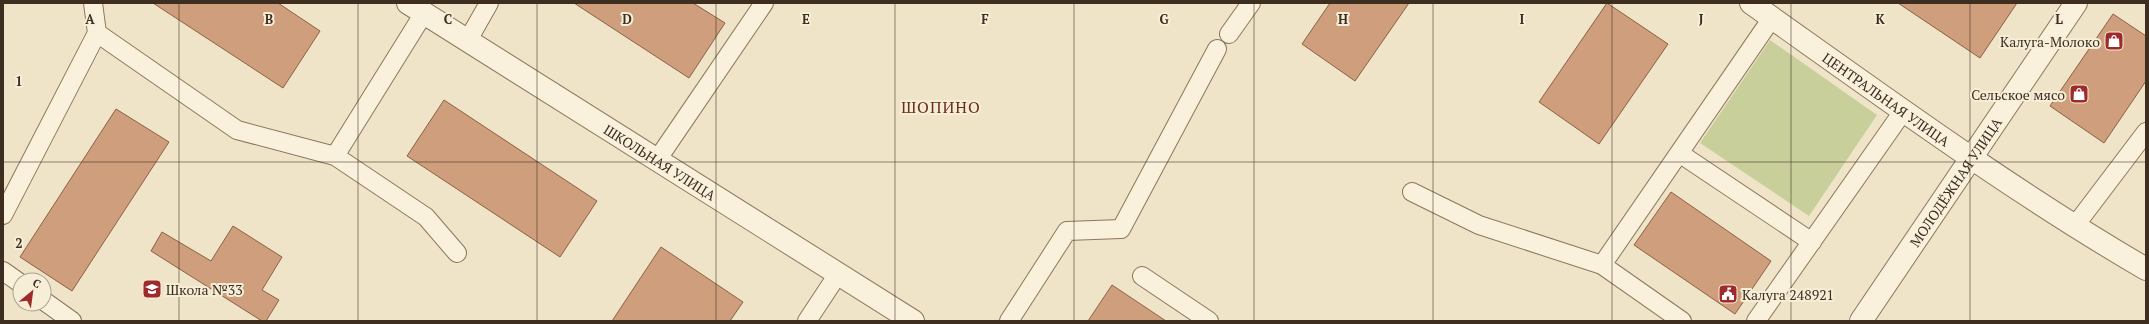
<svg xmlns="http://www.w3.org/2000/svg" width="2149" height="324" font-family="'PT Serif',serif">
<rect width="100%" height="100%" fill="#f0e4c8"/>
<path fill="#c9cf9b" d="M 1770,40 L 1877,115 L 1809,216 L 1700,143 Z"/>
<path fill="#cf9f7d" stroke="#8d5f41" d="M 153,3 L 278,3 L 320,31 L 283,88 Z
M 574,3 L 693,3 L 725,23 L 689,78 Z
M 1330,3 L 1409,3 L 1355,81 L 1302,44 Z
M 1607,3 L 1668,44 L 1599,144 L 1539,102 Z
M 1898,3 L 2017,3 L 1980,58 Z
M 2113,14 L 2146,36 L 2146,81 L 2104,143 L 2050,106 Z
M 444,100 L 597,201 L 560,257 L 407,156 Z
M 116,109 L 169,142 L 72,291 L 20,257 Z
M 1671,192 L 1771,261 L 1735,314 L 1634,245 Z
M 233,226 L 282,257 L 262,290 L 279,300 L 266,321 L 262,321 L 151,251 L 162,232 L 211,261 Z
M 661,247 L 743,302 L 730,321 L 612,321 Z
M 1112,285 L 1166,321 L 1088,321 Z"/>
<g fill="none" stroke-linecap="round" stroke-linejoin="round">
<defs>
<path id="service" d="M 97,33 L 237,130 L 335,156 L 426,217 L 457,253
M 1229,34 L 1251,3
M 468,40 L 489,3
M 1679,153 L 1812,242
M 335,156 L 424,13
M 657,160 L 764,3
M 1412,192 L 1479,225 L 1602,265
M 3,215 L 97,33 L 93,3
M 2074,227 L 2146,132
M 3,271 L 20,283
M 1142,276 L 1209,321
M 44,301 L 72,321
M 807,321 L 838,274
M 1009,321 L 1067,231 L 1121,229 L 1217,49
M 1682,321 L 1602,265 L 1772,18
M 1756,321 L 1904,110"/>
<g id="minor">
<path id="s1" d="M 408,3 L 913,321"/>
<path id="s2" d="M 1751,3 C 1881,95 2009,189 2146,269"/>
</g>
<g id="tertiary">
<path id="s3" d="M 1861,321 L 2076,3"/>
</g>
</defs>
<use href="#service" stroke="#8d765c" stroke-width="20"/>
<use href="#minor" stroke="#8d765c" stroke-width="24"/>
<use href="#tertiary" stroke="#8d765c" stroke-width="24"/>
<use href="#service" stroke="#faf1dc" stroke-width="18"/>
<use href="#minor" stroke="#faf1dc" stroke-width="22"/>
<use href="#tertiary" stroke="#faf1dc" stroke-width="22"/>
</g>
<path fill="none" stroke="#3d2e20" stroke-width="1" stroke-opacity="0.55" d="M 179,3 L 179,321M 358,3 L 358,321M 537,3 L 537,321M 716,3 L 716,321M 895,3 L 895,321M 1074,3 L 1074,321M 1254,3 L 1254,321M 1433,3 L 1433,321M 1612,3 L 1612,321M 1791,3 L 1791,321M 1970,3 L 1970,321M 3,162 L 2146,162"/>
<defs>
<symbol id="shop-square" viewBox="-11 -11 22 22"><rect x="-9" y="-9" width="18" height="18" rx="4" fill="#9e2a2b" stroke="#f7eed8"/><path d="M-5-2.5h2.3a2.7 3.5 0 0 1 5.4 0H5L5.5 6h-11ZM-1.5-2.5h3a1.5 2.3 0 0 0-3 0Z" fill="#fff"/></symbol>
<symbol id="school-square" viewBox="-11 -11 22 22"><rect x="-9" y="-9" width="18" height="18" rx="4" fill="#9e2a2b" stroke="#f7eed8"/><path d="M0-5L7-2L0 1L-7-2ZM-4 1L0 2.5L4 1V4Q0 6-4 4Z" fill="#fff"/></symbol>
<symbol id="civic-square" viewBox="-11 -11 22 22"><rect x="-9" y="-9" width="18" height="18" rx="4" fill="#9e2a2b" stroke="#f7eed8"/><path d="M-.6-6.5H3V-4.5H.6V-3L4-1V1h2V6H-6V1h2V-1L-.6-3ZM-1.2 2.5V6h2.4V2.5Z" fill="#fff"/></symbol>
</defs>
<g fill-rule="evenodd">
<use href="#shop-square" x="2103" y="30" width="22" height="22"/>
<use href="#shop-square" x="2068" y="83" width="22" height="22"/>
<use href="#school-square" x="141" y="278" width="22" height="22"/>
<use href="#civic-square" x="1717" y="283" width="22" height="22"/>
</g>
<g text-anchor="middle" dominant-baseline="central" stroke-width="4" stroke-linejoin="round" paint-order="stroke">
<g font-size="14" fill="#3d2e20" stroke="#f7eed8" text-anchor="end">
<text x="2100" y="41">Калуга-Молоко</text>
<text x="2065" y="94">Сельское мясо</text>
<text x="166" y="289" text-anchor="start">Школа №33</text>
<text x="1742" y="294" text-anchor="start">Калуга 248921</text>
</g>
<g font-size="14" fill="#3d2e20" stroke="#f7eed8">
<text stroke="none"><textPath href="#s2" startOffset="166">ЦЕНТРАЛЬНАЯ УЛИЦА</textPath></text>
<text stroke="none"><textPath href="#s1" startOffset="298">ШКОЛЬНАЯ УЛИЦА</textPath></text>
<text stroke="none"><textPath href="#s3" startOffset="168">МОЛОДЁЖНАЯ УЛИЦА</textPath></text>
</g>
<g font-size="16" letter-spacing="1" fill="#6b2e1e" stroke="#f7eed8">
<text x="941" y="107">ШОПИНО</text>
</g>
</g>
<g font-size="13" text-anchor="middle" font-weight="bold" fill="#3d2e20" stroke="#f7eed8" stroke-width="4" stroke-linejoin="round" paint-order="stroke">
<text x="90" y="24">A</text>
<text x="269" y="24">B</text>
<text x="448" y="24">C</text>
<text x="627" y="24">D</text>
<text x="806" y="24">E</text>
<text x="985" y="24">F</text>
<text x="1164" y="24">G</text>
<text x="1343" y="24">H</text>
<text x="1522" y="24">I</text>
<text x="1701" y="24">J</text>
<text x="1880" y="24">K</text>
<text x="2059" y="24">L</text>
<text x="19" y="86">1</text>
<text x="19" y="248">2</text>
</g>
<rect width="2149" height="324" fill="none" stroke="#3d2e20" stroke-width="8"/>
<g transform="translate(32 292) rotate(29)"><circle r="19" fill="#f7eed8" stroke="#ada18e"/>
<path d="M0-3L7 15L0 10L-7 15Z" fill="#9e2a2b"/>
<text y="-6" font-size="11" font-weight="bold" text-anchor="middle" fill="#3d2e20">С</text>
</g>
</svg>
